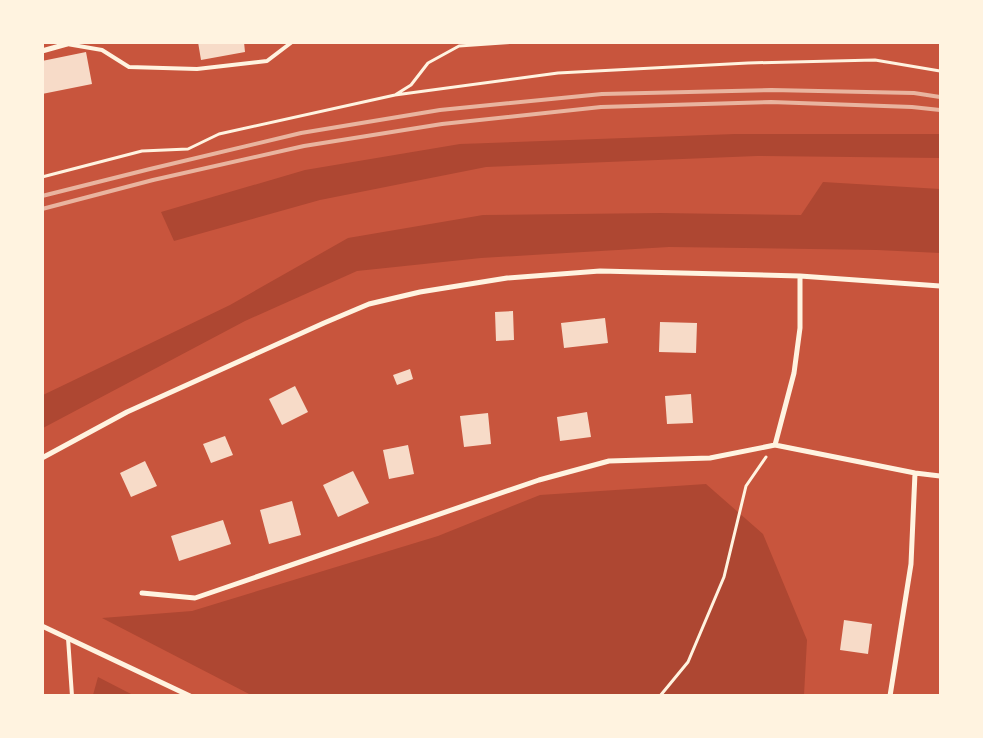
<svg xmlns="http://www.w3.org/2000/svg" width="983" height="738" font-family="'Noto Sans',sans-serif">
<rect width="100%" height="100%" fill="#c8553d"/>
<path fill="#ae4732" d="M 735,134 L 940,134 L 940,158 L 757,156 L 486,167 L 320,200 L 174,241 L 161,212 L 305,170 L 460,144 Z
M 823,182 L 940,189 L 940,253 L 877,250 L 669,247 L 481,258 L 357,271 L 245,321 L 43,428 L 43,395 L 230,305 L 348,238 L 483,215 L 660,213 L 801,215 Z
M 706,484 L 763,534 L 807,640 L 804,695 L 251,695 L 102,618 L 192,611 L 438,536 L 540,495 Z
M 98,677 L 133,695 L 93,695 Z"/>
<path fill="#f7dbc8" d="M 198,42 L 244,42 L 245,52 L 201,60 Z
M 86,52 L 92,84 L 42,94 L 42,61 Z
M 513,311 L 514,340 L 496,341 L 495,312 Z
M 605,318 L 608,343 L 564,348 L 561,323 Z
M 660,322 L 697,323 L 696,353 L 659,352 Z
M 410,369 L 413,379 L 397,385 L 393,375 Z
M 295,386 L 308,412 L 282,425 L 269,399 Z
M 691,394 L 693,423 L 667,424 L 665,396 Z
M 587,412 L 591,437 L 560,441 L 557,417 Z
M 488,413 L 491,444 L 464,447 L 460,416 Z
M 225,436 L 233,455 L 211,463 L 203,444 Z
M 408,445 L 414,474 L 389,479 L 383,450 Z
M 145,461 L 157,486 L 131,497 L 120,473 Z
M 353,471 L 369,503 L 338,517 L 323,485 Z
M 292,501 L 301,535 L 269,544 L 260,510 Z
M 223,520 L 231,544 L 179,561 L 171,536 Z
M 844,620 L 872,624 L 868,654 L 840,650 Z"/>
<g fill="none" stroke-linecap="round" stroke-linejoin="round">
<path stroke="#fff3e0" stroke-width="3" d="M 395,95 L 558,73 L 748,63 L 875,60 L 940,71
M 42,177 L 142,151 L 188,149 L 219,134 L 395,95 L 411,85 L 428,63 L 459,46 L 517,42
M 660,696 L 688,662 L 724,577 L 746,486 L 766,457"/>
<path stroke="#fff3e0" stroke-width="4" d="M 67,44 L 102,50 L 129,67 L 197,69 L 267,61 L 292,42
M 68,638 L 72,696"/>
<path stroke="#fff3e0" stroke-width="5" d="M 42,51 L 67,44
M 800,276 L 800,328 L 794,373 L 775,445 L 915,473 L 940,476
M 42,458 L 127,412 L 324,323 L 369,304 L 420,292 L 507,278 L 600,271 L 800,276 L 940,286
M 142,593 L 195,598 L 539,480 L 609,461 L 710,458 L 775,445
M 42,626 L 190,696
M 890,696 L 911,564 L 915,473"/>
<path stroke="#e9b49f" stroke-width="4" d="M 42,196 L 150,169 L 301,133 L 440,110 L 602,94 L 771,90 L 914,93 L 940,97
M 42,209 L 153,180 L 304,146 L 442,124 L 601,107 L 771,102 L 912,107 L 940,110"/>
</g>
<rect width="983" height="738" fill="none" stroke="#fff3e0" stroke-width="88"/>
</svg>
